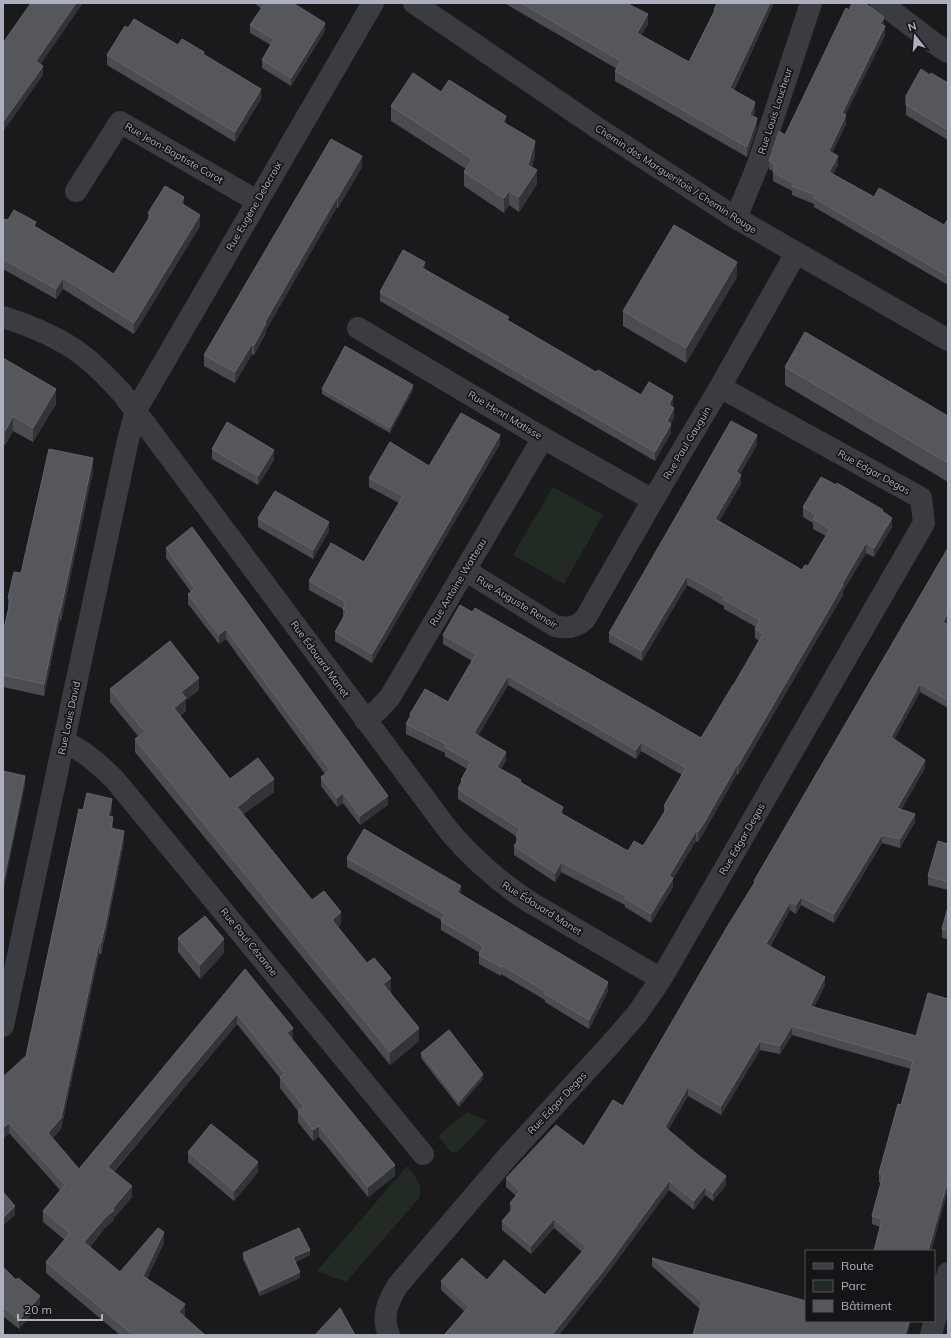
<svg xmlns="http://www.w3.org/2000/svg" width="951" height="1338" font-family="Mulish,sans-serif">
<rect width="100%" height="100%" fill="#1a1a1c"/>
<path fill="#222b23" d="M 553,487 L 603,515 L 564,584 L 513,555 Z
M 467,1112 L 487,1121 L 459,1151 L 455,1153 L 450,1151 L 438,1136 Z
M 407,1166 C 414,1176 424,1185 419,1198 L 346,1282 L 317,1271 Z"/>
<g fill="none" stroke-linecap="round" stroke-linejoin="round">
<path stroke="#3b3c42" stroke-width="22" d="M 414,3 L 599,129 L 736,218 L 948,340
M 881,3 L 934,43 L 948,52
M 76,191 L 120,122 L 257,201
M 736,218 L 757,167 L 811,3
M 3,317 C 31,326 58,337 81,354 C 97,366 109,379 122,393 L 449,831 C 472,858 498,881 528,901 L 661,979
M 358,328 L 543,438 L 653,500
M 465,570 L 555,626 C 567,629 576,628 585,619 L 653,500 L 720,387 L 796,253
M 365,720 L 378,710 L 390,697 L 543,438
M 64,741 C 86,753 97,762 115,780 L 423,1154
M 3,1026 L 128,440 L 136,410 L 373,3
M 389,1335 C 381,1317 388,1301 398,1285 L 510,1154 L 609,1046 L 637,1014 L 661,979 L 924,523 L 921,498 L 720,387
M 931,1335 L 948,1273"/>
</g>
<path fill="#4b4c51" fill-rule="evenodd" d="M 254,3 L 293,3 L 325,31 L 291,86 L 262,68 L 262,60 L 271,45 L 250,33 L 250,25 L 262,9 Z
M 504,3 L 630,3 L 630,5 L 648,24 L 641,35 L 689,62 L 714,12 L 714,10 L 717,3 L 774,3 L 734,90 L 755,112 L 753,116 L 757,128 L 747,157 L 615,81 L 615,71 L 617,69 Z
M 849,10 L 884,26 L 885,35 L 845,115 L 846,124 L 832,153 L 838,165 L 833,174 L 874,197 L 944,225 L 948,219 L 948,285 L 814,207 L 814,204 L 792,195 L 792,191 L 773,181 L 773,171 L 769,169 L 769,161 L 785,135 Z
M 128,28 L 178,45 L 204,55 L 261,99 L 235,142 L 107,65 L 107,55 Z
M 930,75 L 948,83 L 948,140 L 906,115 L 906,96 Z
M 441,92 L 506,124 L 535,155 L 532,167 L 537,184 L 519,212 L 509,205 L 504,213 L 464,186 L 464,172 L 466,169 L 391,121 L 391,106 Z
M 362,167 L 338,208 L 337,207 L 266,330 L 266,333 L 254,355 L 252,354 L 235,383 L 204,366 L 204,355 Z
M 184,206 L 200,226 L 134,334 L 63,289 L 56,299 L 3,269 L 3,222 L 8,220 L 36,227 L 114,274 L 148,219 L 148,213 Z
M 425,269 L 509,321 L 596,372 L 641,395 L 673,406 L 673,407 L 674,417 L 671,424 L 671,433 L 655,461 L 380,301 L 380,292 Z
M 737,277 L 686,363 L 623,326 L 623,311 Z
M 3,358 L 56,404 L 33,442 L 13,431 L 5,445 L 3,444 Z
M 785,367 L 948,416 L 948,482 L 785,385 Z
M 322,389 L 413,390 L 390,433 L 322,394 Z
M 500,444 L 372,663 L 335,641 L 335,632 L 343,618 L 343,609 L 309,590 L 309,581 L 364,562 L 399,503 L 369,487 L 369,478 L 429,466 Z
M 757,445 L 740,474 L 741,484 L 719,521 L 802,570 L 808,566 L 826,536 L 813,529 L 813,523 L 803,517 L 803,507 L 883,512 L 892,527 L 874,557 L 866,553 L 843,591 L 843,595 L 738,775 L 737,774 L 704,832 L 698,842 L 696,841 L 673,879 L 673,887 L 651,923 L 625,907 L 625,905 L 561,872 L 555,882 L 514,855 L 514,846 L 516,844 L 516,836 L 458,799 L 458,789 L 461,784 L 461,780 L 467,769 L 445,756 L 445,753 L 406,734 L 406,724 L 410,717 L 410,714 L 448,702 L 472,661 L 443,644 L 443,635 L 472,612 L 701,738 L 733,686 L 759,641 L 755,638 L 755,629 L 756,627 L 724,609 L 724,606 L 687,585 L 642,661 L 609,642 L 609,633 ZM 508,685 L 636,759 L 641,751 L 682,775 L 664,806 L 664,813 L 643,846 L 628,851 L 563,814 L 501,769 L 506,761 L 478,736 Z
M 212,449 L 274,460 L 258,485 L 212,459 Z
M 93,471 L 61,621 L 60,620 L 44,696 L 3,687 L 3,633 L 8,610 L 8,598 L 21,573 Z
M 258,518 L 329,531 L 313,559 L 258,527 Z
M 166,548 L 388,805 L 360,825 L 343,803 L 337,807 L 321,786 L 321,777 L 325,774 L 226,639 L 219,644 L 188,604 L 188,594 L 191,592 L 166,558 Z
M 948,548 L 948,621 L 947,624 L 948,625 L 948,708 L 920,692 L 894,739 L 925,768 L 901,810 L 915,822 L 900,848 L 882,843 L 834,923 L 801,905 L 796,914 L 790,910 L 770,947 L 825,985 L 814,1007 L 916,1036 L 948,999 L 948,1189 L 931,1251 L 880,1227 L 872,1224 L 872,1216 L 881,1183 L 879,1182 L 879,1173 L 901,1105 L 911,1069 L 792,1035 L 780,1054 L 760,1050 L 721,1115 L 688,1096 L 668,1130 L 726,1185 L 713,1201 L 705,1195 L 694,1210 L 669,1190 L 604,1278 L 559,1335 L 445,1335 L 445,1334 L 464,1311 L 441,1290 L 441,1281 L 487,1280 L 545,1295 L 582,1252 L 554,1228 L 531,1254 L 502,1230 L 502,1221 L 510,1212 L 510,1203 L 516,1196 L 506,1187 L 506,1178 L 584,1146 L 623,1106 L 754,884 L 754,881 Z
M 110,689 L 199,690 L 186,700 L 186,711 L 180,716 L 230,779 L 274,792 L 249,810 L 249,809 L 249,810 L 243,814 L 312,900 L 341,924 L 338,927 L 367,963 L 391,991 L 390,991 L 419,1041 L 390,1065 L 135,752 L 135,739 L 138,736 L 110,702 Z
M 83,810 L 112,810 L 110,816 L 113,828 L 124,842 L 106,932 L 101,954 L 99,954 L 61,1129 L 53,1138 L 79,1169 L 245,969 L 293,1039 L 292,1040 L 395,1176 L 368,1197 L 319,1137 L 313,1141 L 298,1122 L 298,1111 L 280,1088 L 280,1078 L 237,1024 L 114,1172 L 132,1197 L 114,1218 L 114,1220 L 105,1228 L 90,1247 L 120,1272 L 164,1243 L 147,1278 L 185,1315 L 184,1317 L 205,1335 L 120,1335 L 46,1273 L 46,1262 L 65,1240 L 43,1222 L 43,1211 L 60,1190 L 9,1133 L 3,1139 L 3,1077 L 26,1056 Z
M 948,844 L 948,890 L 928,885 L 928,876 Z
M 347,858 L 461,894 L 608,991 L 589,1029 L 545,1002 L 545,1000 L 501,974 L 501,976 L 479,964 L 479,955 L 480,953 L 441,930 L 441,920 L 347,867 Z
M 948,907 L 948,939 L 942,938 L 942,929 Z
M 178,938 L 224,953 L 200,979 L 178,952 Z
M 421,1053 L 483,1079 L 459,1107 L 421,1058 Z
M 188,1152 L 258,1172 L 234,1201 L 188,1162 Z
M 243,1253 L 310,1255 L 295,1262 L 300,1278 L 260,1296 L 243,1259 Z
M 652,1258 L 806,1321 L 911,1321 L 907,1335 L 693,1335 L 700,1309 L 652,1266 Z
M 3,1267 L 40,1304 L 19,1329 L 3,1316 Z"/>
<path fill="#333437" d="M 76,3 L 83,3 L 36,71 L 36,61 Z
M 770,3 L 774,3 L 730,97 L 730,88 Z
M 648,14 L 648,24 L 637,42 L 637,33 Z
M 884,17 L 884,26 L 880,24 Z
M 325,23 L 325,31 L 291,86 L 291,78 Z
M 885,26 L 885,35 L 842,122 L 842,113 Z
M 43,66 L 43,75 L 3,132 L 3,122 Z
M 261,89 L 261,99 L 235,142 L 235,132 Z
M 755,102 L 755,112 L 750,124 L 750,115 Z
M 846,115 L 846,124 L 829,160 L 829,151 Z
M 506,116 L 506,131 L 503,122 Z
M 757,118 L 757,128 L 747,157 L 747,147 Z
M 535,141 L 535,155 L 528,179 L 528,165 Z
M 362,156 L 362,167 L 338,208 L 338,197 Z
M 838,156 L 838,165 L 829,181 L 829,172 Z
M 537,170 L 537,184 L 519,212 L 519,197 Z
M 509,191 L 509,205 L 504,213 L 504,198 Z
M 184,197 L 184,208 L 181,203 Z
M 337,197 L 337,207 L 266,330 L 266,333 L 254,355 L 254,345 L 265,322 Z
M 200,215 L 200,226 L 134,334 L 134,323 Z
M 425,262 L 425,271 L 422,268 Z
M 737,262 L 737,277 L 686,363 L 686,348 Z
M 63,278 L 63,289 L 56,299 L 56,289 Z
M 252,344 L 252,354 L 235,383 L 235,372 Z
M 413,385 L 413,390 L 390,433 L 390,428 Z
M 56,389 L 56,404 L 33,442 L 33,428 Z
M 673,396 L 673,406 L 669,414 L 669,405 Z
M 674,408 L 674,417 L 667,431 L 667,421 Z
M 13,416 L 13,431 L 5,445 L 5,431 Z
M 671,424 L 671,433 L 655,461 L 655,452 Z
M 500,435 L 500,444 L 372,663 L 372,654 Z
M 757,435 L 757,445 L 736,481 L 736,472 Z
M 274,450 L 274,460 L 258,485 L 258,476 Z
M 93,458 L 93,471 L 61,621 L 61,608 Z
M 741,475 L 741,484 L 715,528 L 715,519 Z
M 892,518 L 892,527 L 874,557 L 874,548 Z
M 329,522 L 329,531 L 313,559 L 313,550 Z
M 866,543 L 866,553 L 843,591 L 843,595 L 738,775 L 738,765 L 842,584 Z
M 687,576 L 687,585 L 642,661 L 642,651 Z
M 60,608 L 60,620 L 44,696 L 44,684 Z
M 948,613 L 948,621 L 943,630 L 943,622 Z
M 226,629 L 226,639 L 219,644 L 219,635 Z
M 508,676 L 508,685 L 474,743 L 474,733 Z
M 199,678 L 199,690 L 186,700 L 186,711 L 174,721 L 174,708 L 181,692 Z
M 920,684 L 920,692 L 891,746 L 891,737 Z
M 641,742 L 641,751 L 636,759 L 636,750 Z
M 506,752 L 506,761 L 497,776 L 497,767 Z
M 925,760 L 925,768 L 897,817 L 897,808 Z
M 737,765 L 737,774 L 698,842 L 698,832 Z
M 25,776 L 25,786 L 3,893 L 3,883 Z
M 274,779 L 274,792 L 249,810 L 249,797 Z
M 343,793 L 343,803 L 337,807 L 337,798 Z
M 388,796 L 388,805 L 360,825 L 360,816 Z
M 249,798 L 249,810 L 237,819 L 237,807 Z
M 112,799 L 112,810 L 108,826 L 108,816 Z
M 563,807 L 563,817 L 560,813 Z
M 915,814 L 915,822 L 900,848 L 900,839 Z
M 113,817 L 113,827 L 111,839 L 111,828 Z
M 124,831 L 124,842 L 101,954 L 101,943 Z
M 696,831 L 696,841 L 673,879 L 673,887 L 651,923 L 651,914 L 669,876 Z
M 882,835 L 882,843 L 834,923 L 834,914 Z
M 561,862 L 561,872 L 555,882 L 555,873 Z
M 461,886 L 461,895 L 457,892 Z
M 801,897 L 801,905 L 796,914 L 796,905 Z
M 790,902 L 790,910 L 766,953 L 766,944 Z
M 341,912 L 341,924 L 332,932 L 332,920 Z
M 224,939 L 224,953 L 200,979 L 200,965 Z
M 99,943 L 99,954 L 61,1129 L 48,1144 L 48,1133 Z
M 825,977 L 825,985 L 810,1015 L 810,1006 Z
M 391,978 L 391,991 L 383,996 L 383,984 Z
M 608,982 L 608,991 L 589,1029 L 589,1020 Z
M 237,1014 L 237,1024 L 108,1178 L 108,1167 Z
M 792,1026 L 792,1035 L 780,1054 L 780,1046 Z
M 293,1028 L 293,1039 L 287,1044 L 287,1033 Z
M 419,1028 L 419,1041 L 390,1065 L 390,1052 Z
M 760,1041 L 760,1050 L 721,1115 L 721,1106 Z
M 483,1074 L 483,1079 L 459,1107 L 459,1102 Z
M 688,1087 L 688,1096 L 665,1136 L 665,1127 Z
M 9,1123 L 9,1133 L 3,1139 L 3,1128 Z
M 319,1126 L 319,1137 L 313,1141 L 313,1130 Z
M 258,1162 L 258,1172 L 234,1201 L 234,1191 Z
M 395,1165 L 395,1176 L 368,1197 L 368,1187 Z
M 726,1176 L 726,1185 L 713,1201 L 713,1193 Z
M 948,1180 L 948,1189 L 931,1251 L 928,1251 Z
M 669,1181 L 669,1190 L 604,1278 L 559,1335 L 552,1335 Z
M 132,1186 L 132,1197 L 114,1218 L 114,1220 L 105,1228 L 84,1253 L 84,1242 Z
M 705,1187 L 705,1195 L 694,1210 L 694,1201 Z
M 15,1206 L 15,1215 L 3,1226 L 3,1218 Z
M 554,1219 L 554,1228 L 531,1254 L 531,1246 Z
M 164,1232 L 164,1243 L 143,1287 L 143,1276 Z
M 310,1250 L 310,1255 L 293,1262 L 293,1257 Z
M 300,1272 L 300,1278 L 260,1296 L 260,1291 Z
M 40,1296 L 40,1304 L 19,1329 L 19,1320 Z
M 185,1304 L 185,1315 L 179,1323 L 179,1312 Z
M 909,1321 L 911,1321 L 907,1335 L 905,1335 Z"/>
<path fill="#56575d" stroke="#63656c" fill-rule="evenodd" d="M 31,3 L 76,3 L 36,61 L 43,66 L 3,122 L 3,43 Z
M 265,3 L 293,3 L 325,23 L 291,78 L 262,60 L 274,39 L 250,25 Z
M 521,3 L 626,3 L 648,14 L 637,33 L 689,62 L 715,10 L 714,10 L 717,3 L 770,3 L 730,88 L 755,102 L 750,115 L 757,118 L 747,147 L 615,71 L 621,61 Z
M 852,3 L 865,3 L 884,17 L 880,24 L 885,26 L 842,113 L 846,115 L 829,151 L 838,156 L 829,172 L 874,197 L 879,188 L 944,225 L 948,219 L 948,276 L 814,198 L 815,195 L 792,186 L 793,183 L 773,172 L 775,164 L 769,161 L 779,131 L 785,135 L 846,8 L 849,10 Z
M 134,19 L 178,45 L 182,39 L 204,52 L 203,54 L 261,89 L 235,132 L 107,55 L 125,26 L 128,28 Z
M 921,69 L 930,75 L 931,73 L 948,83 L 948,130 L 906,105 L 906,96 Z
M 413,73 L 441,92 L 449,80 L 506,116 L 503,122 L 535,141 L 528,165 L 537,170 L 519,197 L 509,191 L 504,198 L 464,172 L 472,159 L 391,106 Z
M 331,139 L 362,156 L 338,197 L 337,197 L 265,322 L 266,323 L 254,345 L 252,344 L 235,372 L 204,355 Z
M 165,186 L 184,197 L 181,203 L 200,215 L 134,323 L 63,278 L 56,289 L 3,259 L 3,222 L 5,219 L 8,220 L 14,210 L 36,222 L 34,226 L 114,274 L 151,215 L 148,213 Z
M 674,225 L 737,262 L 686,348 L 623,311 Z
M 403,250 L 425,262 L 422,268 L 509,317 L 507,320 L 596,372 L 598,370 L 641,395 L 649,382 L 673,396 L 669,405 L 674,408 L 667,421 L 671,424 L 655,452 L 380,292 Z
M 805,332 L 948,416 L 948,463 L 785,367 Z
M 345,346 L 413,385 L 390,428 L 322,389 Z
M 3,358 L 56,389 L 33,428 L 13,416 L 5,431 L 3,430 Z
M 461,413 L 500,435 L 372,654 L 335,632 L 347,611 L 343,609 L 346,602 L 309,581 L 331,543 L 364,562 L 403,496 L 369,478 L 390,442 L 429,466 Z
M 731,421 L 757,435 L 736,472 L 741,475 L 715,519 L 802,570 L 805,565 L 808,566 L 830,529 L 813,519 L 816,515 L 803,507 L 821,477 L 836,485 L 837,483 L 883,510 L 882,511 L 892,518 L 874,548 L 866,543 L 842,584 L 843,585 L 738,765 L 737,765 L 704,823 L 698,832 L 696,831 L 669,876 L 673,878 L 651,914 L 625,898 L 626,896 L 561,862 L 555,873 L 514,846 L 519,839 L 516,837 L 520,829 L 458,789 L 462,781 L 461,780 L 471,762 L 445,747 L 446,744 L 406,724 L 411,715 L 410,714 L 425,689 L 448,702 L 476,654 L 443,635 L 460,605 L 472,612 L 475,608 L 701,738 L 733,685 L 733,686 L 763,634 L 755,629 L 760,620 L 724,600 L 725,597 L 687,576 L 642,651 L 609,633 ZM 508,676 L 636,750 L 641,742 L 686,768 L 664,806 L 667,808 L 643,846 L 634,841 L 628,851 L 560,813 L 563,807 L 520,782 L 521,780 L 497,767 L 506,752 L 474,733 Z
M 227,422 L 274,450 L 258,476 L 212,449 Z
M 49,449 L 93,458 L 61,608 L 60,608 L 44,684 L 3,675 L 3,633 L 11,598 L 8,598 L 14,572 L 21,573 Z
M 275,491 L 329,522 L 313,550 L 258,518 Z
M 192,527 L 388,796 L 360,816 L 343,793 L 337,798 L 321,777 L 330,770 L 226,629 L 219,635 L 188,594 L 195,589 L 166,548 Z
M 948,548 L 948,613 L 943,622 L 948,625 L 948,700 L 920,684 L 891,737 L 925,760 L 897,808 L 915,814 L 900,839 L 882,835 L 834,914 L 801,897 L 796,905 L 790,902 L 766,944 L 825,977 L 810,1006 L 916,1036 L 928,993 L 948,999 L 948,1180 L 928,1251 L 874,1251 L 882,1219 L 872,1216 L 883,1175 L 879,1173 L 898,1104 L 901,1105 L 913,1061 L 792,1026 L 780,1046 L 760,1041 L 721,1106 L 688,1087 L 665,1127 L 698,1155 L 726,1176 L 713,1193 L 705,1187 L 694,1201 L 669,1181 L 604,1270 L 552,1335 L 446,1335 L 445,1334 L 469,1307 L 441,1281 L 462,1258 L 487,1280 L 504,1260 L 545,1295 L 586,1247 L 554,1219 L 531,1246 L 502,1221 L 514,1207 L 510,1203 L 520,1191 L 506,1178 L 556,1125 L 584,1146 L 613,1100 L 623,1106 L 727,927 L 755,882 L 754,881 Z
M 170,641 L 199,678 L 181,692 L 186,698 L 174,708 L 230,779 L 258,758 L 274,779 L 249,797 L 247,796 L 249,798 L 237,807 L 312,900 L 324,891 L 341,912 L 332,920 L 367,963 L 374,958 L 391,978 L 383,984 L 419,1028 L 390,1052 L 135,739 L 145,732 L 110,689 Z
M 3,771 L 25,776 L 3,883 Z
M 87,793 L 112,799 L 108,816 L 113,817 L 111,828 L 124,831 L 106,921 L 101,943 L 99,943 L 61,1118 L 48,1133 L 79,1169 L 245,969 L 293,1028 L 287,1033 L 395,1165 L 368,1187 L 319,1126 L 313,1130 L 298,1111 L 304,1107 L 280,1077 L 285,1074 L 237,1014 L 108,1167 L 132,1186 L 113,1208 L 114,1210 L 105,1218 L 84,1242 L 120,1272 L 158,1228 L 164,1232 L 143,1276 L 185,1304 L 179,1312 L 205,1335 L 133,1335 L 46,1262 L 70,1233 L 43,1211 L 65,1185 L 9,1123 L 3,1128 L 3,1077 L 26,1056 L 79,809 L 83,810 Z
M 364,829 L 461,886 L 457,892 L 608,982 L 589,1020 L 545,994 L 545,991 L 501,965 L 501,967 L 479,955 L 483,946 L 441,921 L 445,914 L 347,858 Z
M 938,841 L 948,844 L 948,882 L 928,876 Z
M 948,907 L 948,931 L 942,929 Z
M 205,916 L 224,939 L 200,965 L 178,938 Z
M 449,1030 L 483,1074 L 459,1102 L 421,1053 Z
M 211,1124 L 258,1162 L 234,1191 L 188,1152 Z
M 3,1192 L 15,1206 L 3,1218 Z
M 299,1228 L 310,1250 L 293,1257 L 300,1272 L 260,1291 L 243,1253 Z
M 652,1258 L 806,1301 L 806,1321 L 909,1321 L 905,1335 L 693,1335 L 702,1302 Z
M 3,1267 L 16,1280 L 18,1278 L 40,1296 L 19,1320 L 3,1307 Z
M 340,1308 L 355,1335 L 315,1335 Z"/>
<g text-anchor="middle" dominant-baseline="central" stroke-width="3.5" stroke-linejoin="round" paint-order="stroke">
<g font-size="10" fill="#acb0bc" stroke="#151517">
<text transform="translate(775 111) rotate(-72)">Rue Louis Loucheur</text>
<text transform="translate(174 153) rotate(30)">Rue Jean-Baptiste Corot</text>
<text transform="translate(676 179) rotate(33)">Chemin des Margueritois / Chemin Rouge</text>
<text transform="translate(254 206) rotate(-60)">Rue Eugène Delacroix</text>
<text transform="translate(505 415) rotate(31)">Rue Henri Matisse</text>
<text transform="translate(687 443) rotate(-59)">Rue Paul Gauguin</text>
<text transform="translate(874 472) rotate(29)">Rue Edgar Degas</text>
<text transform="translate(458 582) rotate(-59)">Rue Antoine Watteau</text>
<text transform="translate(517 602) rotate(31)">Rue Auguste Renoir</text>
<text transform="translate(320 659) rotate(54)">Rue Édouard Manet</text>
<text transform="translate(69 718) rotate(-78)">Rue Louis David</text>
<text transform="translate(742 839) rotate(-60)">Rue Edgar Degas</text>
<text transform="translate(542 908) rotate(32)">Rue Édouard Manet</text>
<text transform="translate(249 942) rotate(51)">Rue Paul Cézanne</text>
<text transform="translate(557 1103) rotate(-47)">Rue Edgar Degas</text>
</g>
</g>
<rect width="951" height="1338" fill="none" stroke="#acb0bc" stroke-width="8"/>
<rect x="805" y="1250" width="130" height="72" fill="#151517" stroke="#515359"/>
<rect x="813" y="1263" width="20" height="6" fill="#3b3c42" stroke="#515359"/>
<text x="841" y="1270" font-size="12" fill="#acb0bc">Route</text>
<rect x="813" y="1280" width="20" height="12" fill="#222b23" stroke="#515359"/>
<text x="841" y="1290" font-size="12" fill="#acb0bc">Parc</text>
<rect x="813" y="1300" width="20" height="12" fill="#56575d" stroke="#515359"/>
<text x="841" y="1310" font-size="12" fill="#acb0bc">Bâtiment</text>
<g transform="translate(915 36) rotate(343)" stroke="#151517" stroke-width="3" paint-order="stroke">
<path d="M0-3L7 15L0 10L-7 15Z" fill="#acb0bc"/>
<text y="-6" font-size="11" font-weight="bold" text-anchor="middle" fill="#acb0bc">N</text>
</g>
<path d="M18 1314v6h84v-6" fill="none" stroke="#acb0bc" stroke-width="2"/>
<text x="24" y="1314" font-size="12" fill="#acb0bc" stroke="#151517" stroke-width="3" paint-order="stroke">20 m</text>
</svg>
